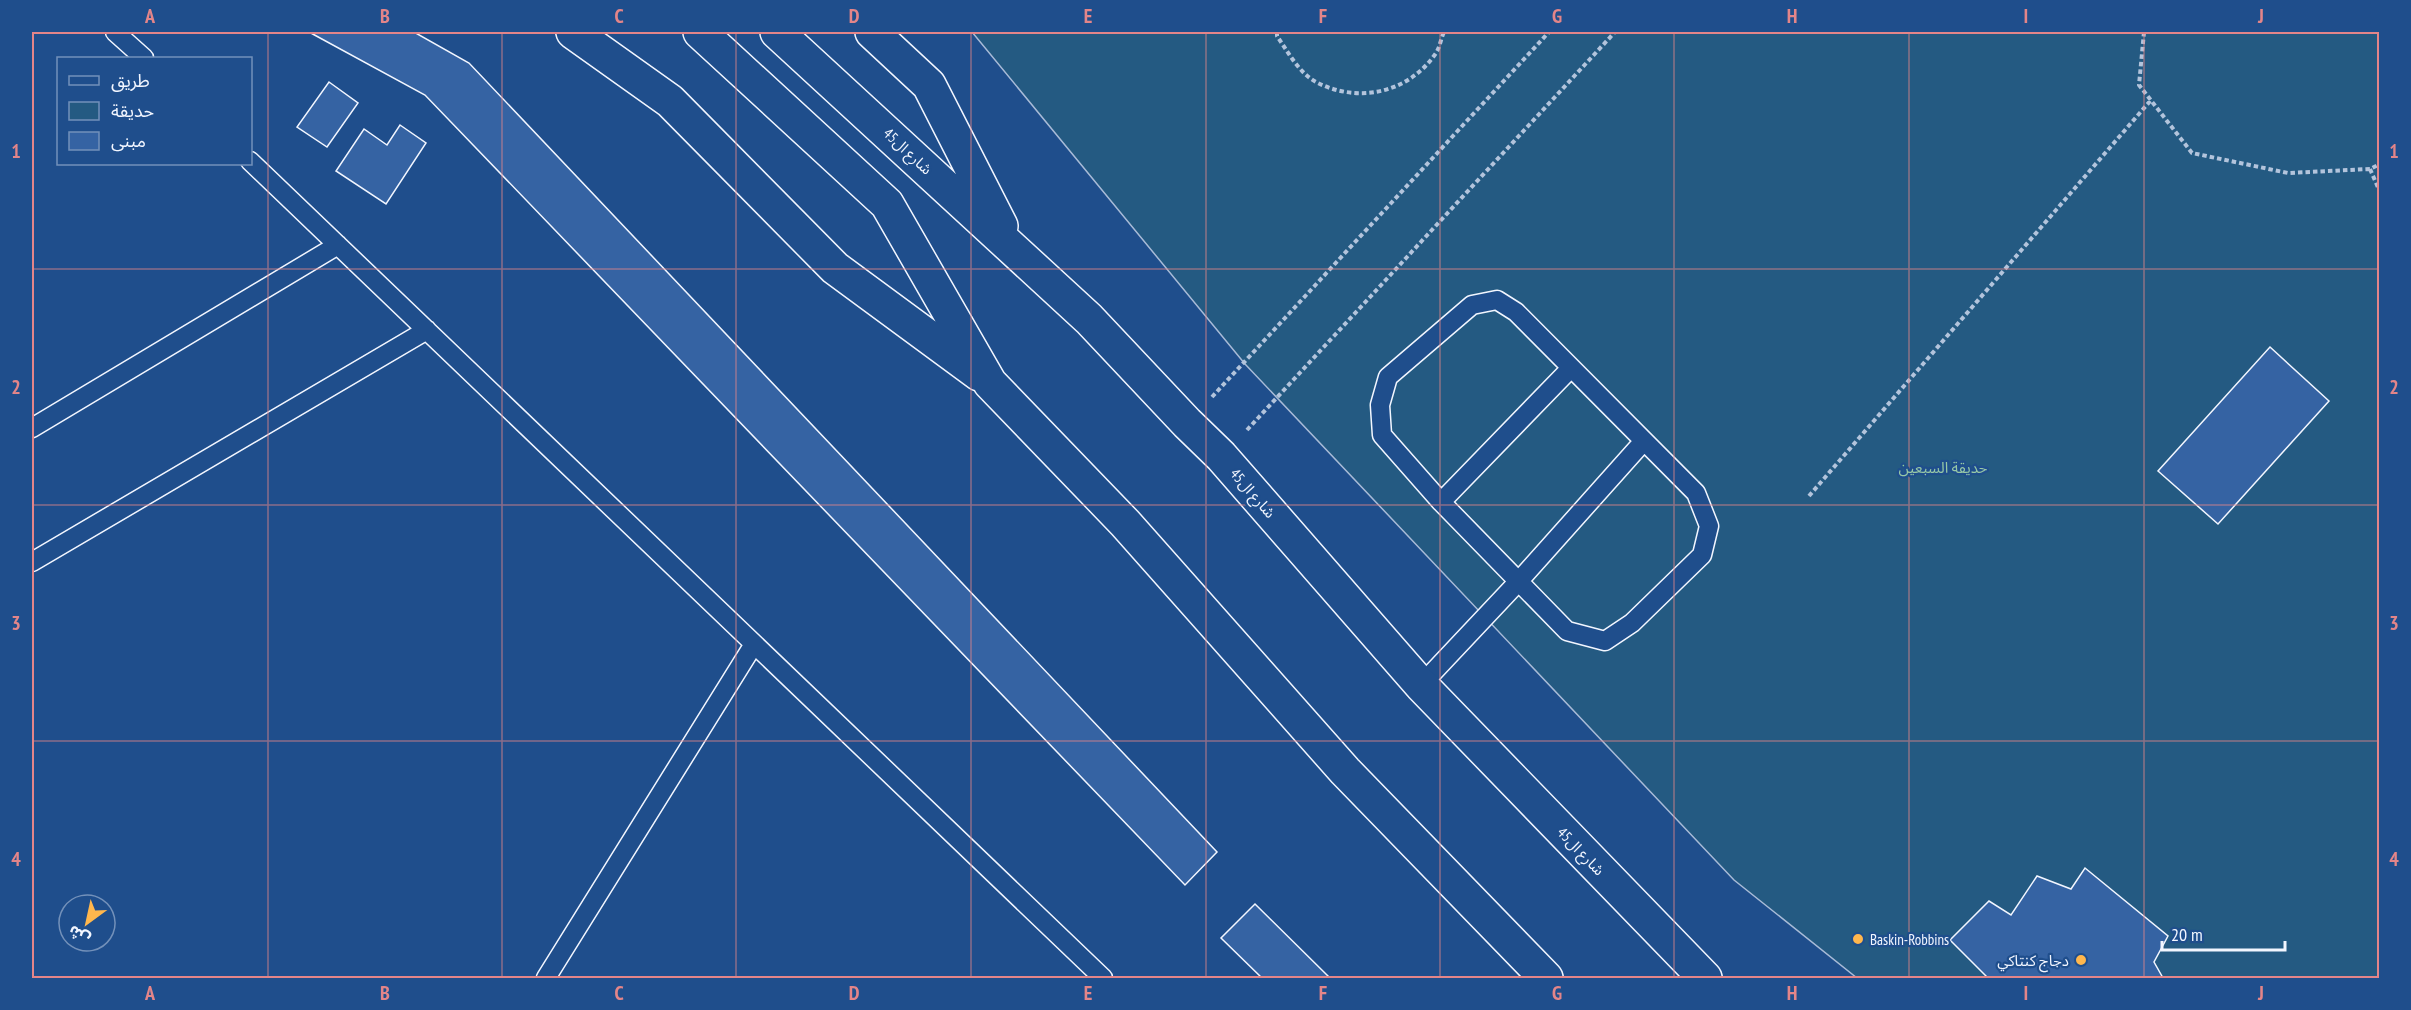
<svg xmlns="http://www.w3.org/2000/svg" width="2411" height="1010" font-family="'PT Sans Narrow','Noto Sans Arabic',sans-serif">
<rect width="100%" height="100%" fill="#1f4e8c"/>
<path fill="#245a82" stroke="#a8bbd7" stroke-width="1.5" d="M 972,32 L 2379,32 L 2379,978 L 1857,978 L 1734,880 L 1245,364 Z"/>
<path fill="#3563a3" stroke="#f2f6ff" stroke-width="1.5" d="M 309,32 L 414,32 L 469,63 L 1217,852 L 1185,885 L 425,95 Z
M 329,82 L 358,103 L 327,147 L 297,127 Z
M 400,125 L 426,143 L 386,204 L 336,171 L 364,129 L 387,145 Z
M 2270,347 L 2329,401 L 2218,524 L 2158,471 Z
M 2085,868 L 2168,936 L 2154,962 L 2163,978 L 1988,978 L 1950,940 L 1989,901 L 2011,915 L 2037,876 L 2071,889 Z
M 1255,904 L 1330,978 L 1262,978 L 1221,938 Z"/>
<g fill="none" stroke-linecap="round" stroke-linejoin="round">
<defs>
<path id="service" d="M 115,32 L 144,58
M 250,161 L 1103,978
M 1497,300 L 1516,312 L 1696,493 L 1709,526 L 1702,555 L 1632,623 L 1605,641 L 1567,631 L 1441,502 L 1382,435 L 1380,405 L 1388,377 L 1472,305 Z
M 32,428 L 338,245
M 1441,502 L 1571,368
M 32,562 L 427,330
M 1421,685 L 1518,582 L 1643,442
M 546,978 L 754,644"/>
<path id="primary" d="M 573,32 L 670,101 L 835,268 L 979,374
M 700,32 L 887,204 L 990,383 L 1125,523 L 1345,771 L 1546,978
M 777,32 L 1089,319 L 1187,423 L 1221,456 L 1421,685 L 1705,978
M 872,32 L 929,85 L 1001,226"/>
</defs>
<use href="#service" stroke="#f2f6ff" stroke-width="21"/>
<use href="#primary" stroke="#f2f6ff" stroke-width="36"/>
<path stroke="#b3c4dc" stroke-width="4" stroke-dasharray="4.5 3" stroke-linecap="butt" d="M 1277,32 L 1277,36 C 1288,52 1299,73 1316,82 C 1358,104 1409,93 1436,53 C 1440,47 1441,38 1444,32
M 2144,32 L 2139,85 L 2192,153 L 2288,173 L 2370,169 L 2380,164
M 2370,169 L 2380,192
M 1212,397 L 1549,32
M 1247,430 L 1615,32
M 1809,496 L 2151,100"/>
<use href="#service" stroke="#1f4e8c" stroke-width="18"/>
<use href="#primary" stroke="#1f4e8c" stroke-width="33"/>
</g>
<path fill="none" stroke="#e38589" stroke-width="1.5" stroke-opacity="0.55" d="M 268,32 L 268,978M 502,32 L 502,978M 736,32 L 736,978M 971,32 L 971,978M 1206,32 L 1206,978M 1440,32 L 1440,978M 1674,32 L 1674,978M 1909,32 L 1909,978M 2144,32 L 2144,978M 32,269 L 2380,269M 32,505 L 2380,505M 32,741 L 2380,741"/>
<g fill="#ffb74d" stroke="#1f4e8c" stroke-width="2">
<circle cx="1858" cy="939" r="6"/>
<circle cx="2081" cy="960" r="6"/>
</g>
<g text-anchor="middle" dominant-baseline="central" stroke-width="4.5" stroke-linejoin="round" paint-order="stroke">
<g font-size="15" fill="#f2f6ff" stroke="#1f4e8c">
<text transform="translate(908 151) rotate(43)">شارع ال45</text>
<text transform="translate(1253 493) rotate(49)">شارع ال45</text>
<text transform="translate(1581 851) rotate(46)">شارع ال45</text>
</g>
<g font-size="15" fill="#97c8a6" stroke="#1f4e8c">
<text x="1943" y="467">حديقة السبعين</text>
</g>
<g font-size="15" fill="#f2f6ff" stroke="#1f4e8c" text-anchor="start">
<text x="1870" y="939">Baskin-Robbins</text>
<text x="2069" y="960" text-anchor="end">دجاج كنتاكي</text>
</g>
</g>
<rect width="2411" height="1010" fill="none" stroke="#1f4e8c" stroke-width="66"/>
<rect x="57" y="57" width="195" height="108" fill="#1f4e8c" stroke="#7391ba" stroke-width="1.5"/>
<rect x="69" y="76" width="30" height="9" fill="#1f4e8c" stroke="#7391ba" stroke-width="1.5"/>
<text x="111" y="87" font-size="18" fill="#f2f6ff">طريق</text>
<rect x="69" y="102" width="30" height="18" fill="#245a82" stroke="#7391ba" stroke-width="1.5"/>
<text x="111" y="117" font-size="18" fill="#f2f6ff">حديقة</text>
<rect x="69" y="132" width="30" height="18" fill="#3563a3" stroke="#7391ba" stroke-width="1.5"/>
<text x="111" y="147" font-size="18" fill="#f2f6ff">مبنى</text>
<g transform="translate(87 923) rotate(213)"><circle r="28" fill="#1f4e8c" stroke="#7391ba" stroke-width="1.5"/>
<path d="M0-4.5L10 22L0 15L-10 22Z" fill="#ffb74d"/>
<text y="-9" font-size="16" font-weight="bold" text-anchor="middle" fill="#f2f6ff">ش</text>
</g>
<path d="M2162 941v9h123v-9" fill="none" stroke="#f2f6ff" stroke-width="3"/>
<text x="2171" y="941" font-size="18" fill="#f2f6ff" stroke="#1f4e8c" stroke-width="4.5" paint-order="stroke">20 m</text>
<rect x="33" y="33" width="2345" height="944" fill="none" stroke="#e38589" stroke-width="2"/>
<g font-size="20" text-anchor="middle" font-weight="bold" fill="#e38589">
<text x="150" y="23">A</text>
<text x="385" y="23">B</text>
<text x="619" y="23">C</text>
<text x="854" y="23">D</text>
<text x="1088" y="23">E</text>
<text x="1323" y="23">F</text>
<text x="1557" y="23">G</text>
<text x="1792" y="23">H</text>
<text x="2026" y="23">I</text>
<text x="2261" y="23">J</text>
<text x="16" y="158">1</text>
<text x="2394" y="158">1</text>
<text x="16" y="394">2</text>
<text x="2394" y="394">2</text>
<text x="16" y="630">3</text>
<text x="2394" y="630">3</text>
<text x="16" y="866">4</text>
<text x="2394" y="866">4</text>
<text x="150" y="1000">A</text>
<text x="385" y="1000">B</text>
<text x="619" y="1000">C</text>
<text x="854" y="1000">D</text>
<text x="1088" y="1000">E</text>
<text x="1323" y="1000">F</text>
<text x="1557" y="1000">G</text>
<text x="1792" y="1000">H</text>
<text x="2026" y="1000">I</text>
<text x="2261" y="1000">J</text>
</g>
</svg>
